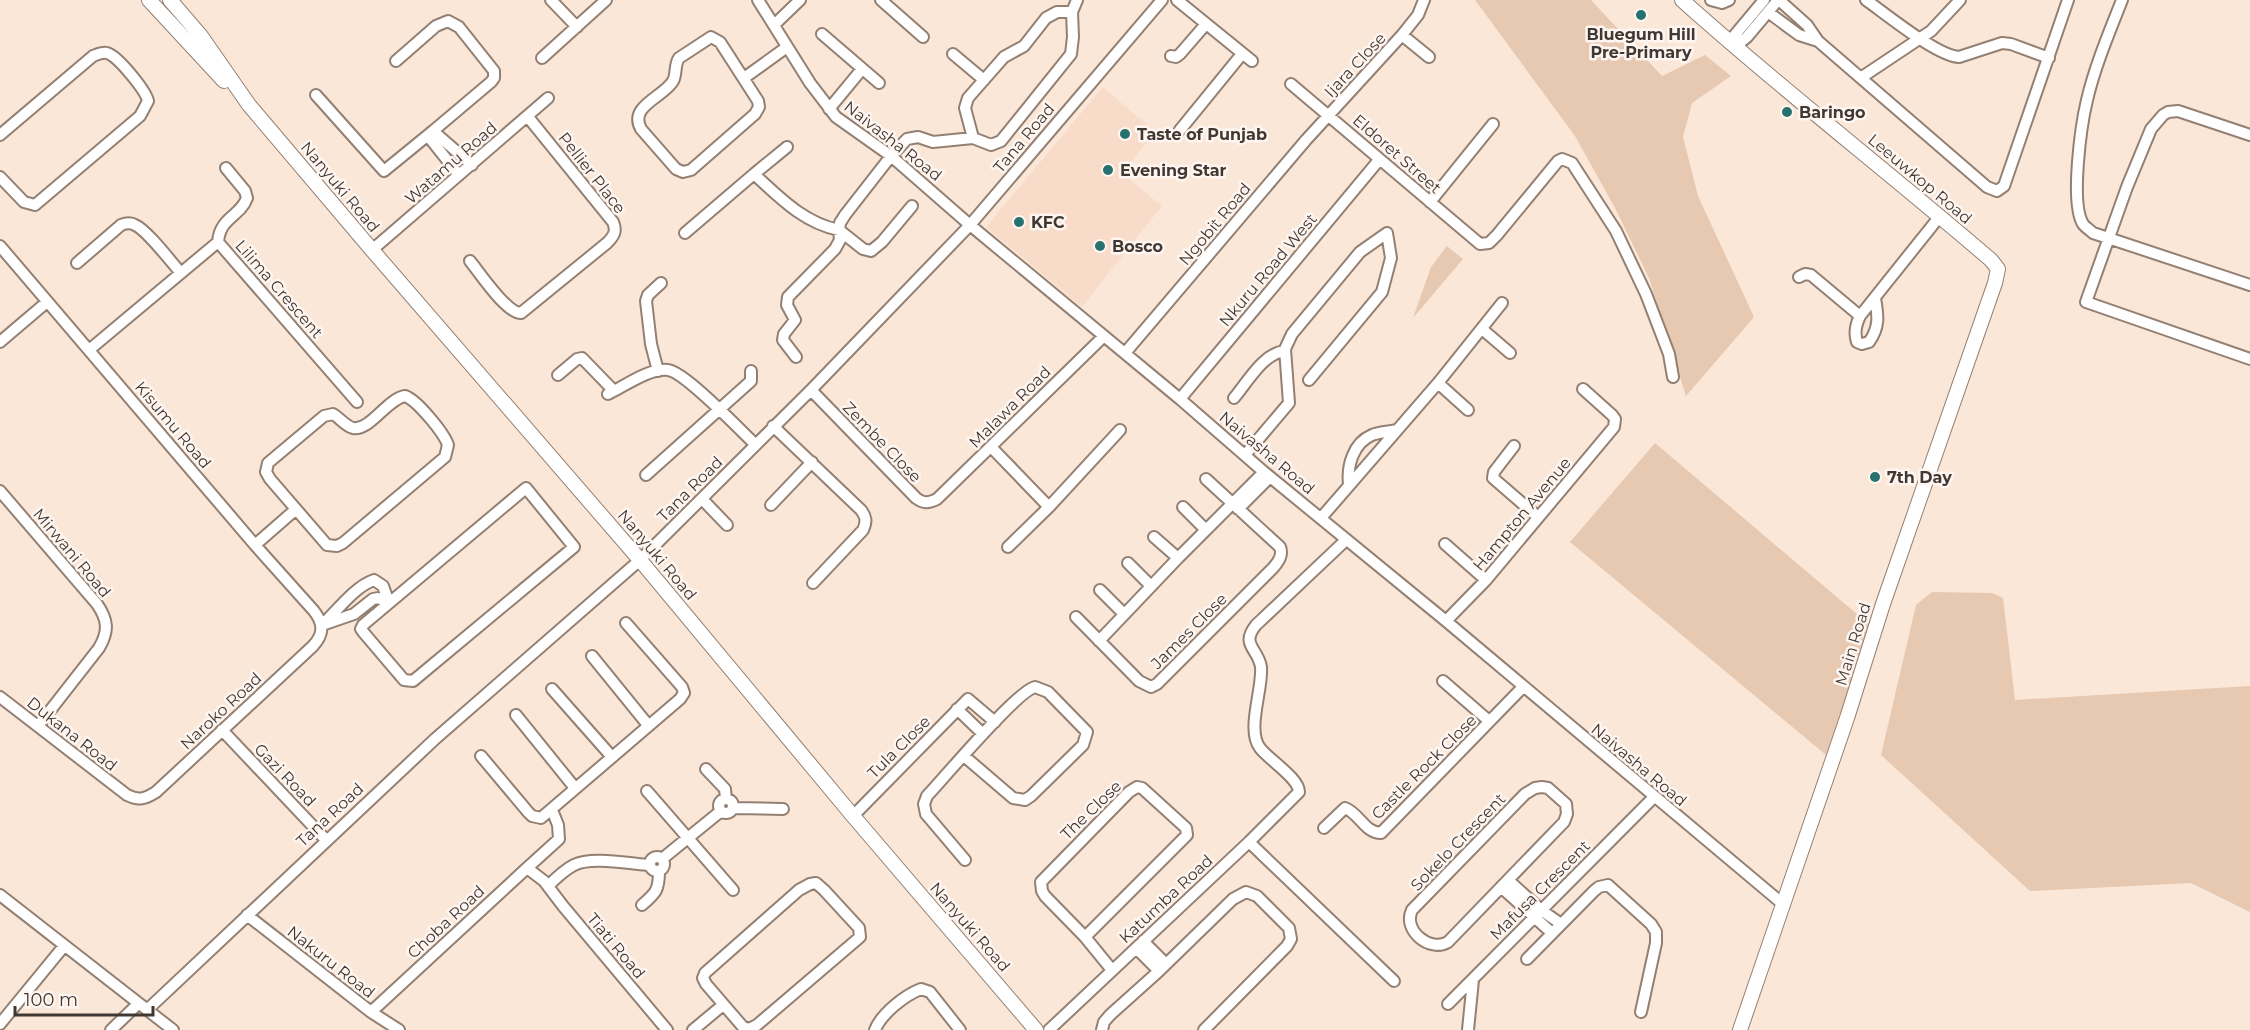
<svg xmlns="http://www.w3.org/2000/svg" width="2250" height="1030" font-family="Montserrat,sans-serif">
<rect width="100%" height="100%" fill="#fbe7d8"/>
<path fill="#f8dcc9" d="M 1103,87 L 1155,132 L 1122,173 L 1162,206 L 1082,307 L 986,227 Z"/>
<path fill="#e7c8b1" d="M 1475,0 L 1591,0 L 1662,76 L 1705,55 L 1731,76 L 1692,103 L 1683,137 L 1698,196 L 1754,317 L 1686,396 L 1649,278 L 1615,208 L 1575,136 Z
M 1447,246 L 1463,259 L 1413,318 L 1431,267 Z
M 1655,443 L 1871,626 L 1826,755 L 1570,542 Z
M 1932,592 L 1992,593 L 2003,598 L 2015,700 L 2250,686 L 2250,912 L 2191,883 L 2030,891 L 1881,755 L 1916,605 Z"/>
<g fill="none" stroke-linecap="round" stroke-linejoin="round">
<defs>
<path id="minor" d="M 551,0 L 577,27
M 758,0 L 810,83 L 836,117 L 891,156 L 970,225 L 1180,399 L 1264,472 L 1446,621 L 1784,905
M 881,0 L 923,37
M 1177,0 L 1252,61
M 1711,0 L 1722,3 L 1729,0
M 1779,0 L 1807,25 L 1818,41 L 1987,187 L 1997,191 L 2004,186 L 2068,0
M 1866,0 C 1886,14 1937,56 1959,57 L 2002,43 L 2011,44 L 2049,58
M 2122,0 C 2109,33 2095,66 2087,100 C 2081,125 2070,203 2083,224 C 2085,227 2090,230 2093,233 L 2250,285
M 1768,12 L 1799,35 L 1818,41
M 774,25 L 800,0
M 822,34 L 879,83
M 1402,35 L 1429,57
M 711,37 L 720,42 L 758,101 L 759,107 L 755,114 L 691,170 L 683,172 L 676,169 L 641,129 C 628,106 664,97 673,81 C 677,74 674,65 679,58 Z
M 1729,42 L 1764,0
M 1735,47 L 1747,37 L 1778,0
M 953,54 L 984,80
M 1171,56 L 1176,57 L 1180,54 L 1206,24
M 542,58 L 606,0
M 396,61 L 436,26 L 448,21 L 459,27 L 494,71 L 494,78 L 491,82 L 433,131
M 1862,77 L 1931,31 L 1960,0
M 744,78 L 787,47
M 1291,84 L 1480,244 L 1489,243 L 1497,235 L 1558,161 L 1562,159 L 1572,163 L 1616,231 L 1646,294 L 1669,354 L 1673,377
M 316,95 L 384,171 L 433,131 L 472,165
M 829,109 L 862,69
M 1180,130 L 1242,54
M 0,135 L 93,56 C 98,54 102,52 107,53 C 118,56 146,91 148,101 L 140,116 L 35,205 L 24,202 L 0,177
M 2250,135 L 2178,111 L 2168,112 L 2163,115 L 2151,129 L 2127,187 L 2086,302 L 2250,359
M 428,136 L 459,175
M 973,138 L 965,108 L 968,98 L 1004,57 L 1024,46 L 1046,18 L 1057,12 L 1072,12 L 1077,0
M 754,174 L 787,147
M 1430,202 L 1493,124
M 912,206 L 882,242 L 871,251 L 863,249 L 839,230 L 840,223 L 845,215 L 891,156 L 907,139 L 918,137 L 933,142 L 973,138 L 991,145 L 1001,141 L 1071,54 L 1073,37 L 1072,12
M 685,233 L 754,174 C 780,198 804,223 839,230 L 840,240 L 835,249 L 788,297 L 787,305 L 795,320 L 784,334 L 783,340 L 796,357
M 218,242 C 220,217 240,217 247,198 L 245,191 L 226,168
M 0,246 L 255,545 L 314,611 C 324,624 324,634 313,646 L 156,792 C 145,799 139,801 127,795 L 0,697
M 372,250 L 548,98
M 470,261 C 480,273 506,313 521,313 L 607,243 C 614,236 617,231 613,222 L 528,117
M 77,263 L 121,225 C 126,223 130,222 135,225 C 147,230 171,262 181,273
M 1799,277 L 1805,274 L 1811,275 L 1860,316
M 1875,298 C 1878,315 1880,327 1869,342 L 1862,344 L 1857,342 C 1854,333 1856,324 1860,316 L 1940,216
M 1482,329 L 1510,353
M 0,342 L 47,302
M 89,350 L 218,242 L 357,402
M 1125,353 L 1306,140 L 1402,35 L 1418,15 L 1424,0
M 658,371 L 651,344 L 646,301 L 648,295 L 661,283
M 558,375 L 577,359 L 582,358 L 614,391
M 1438,383 L 1468,410
M 811,390 L 916,498 C 924,504 929,503 937,499 L 1104,336
M 608,394 C 625,386 649,368 668,370 C 685,372 740,430 755,444
M 405,396 C 417,400 444,433 448,445 L 445,457 L 343,543 L 337,546 L 327,545 L 270,479 L 266,472 L 268,463 L 324,416 L 333,414 C 340,418 345,426 353,428 C 370,431 387,399 405,396 Z
M 1234,398 C 1247,383 1263,353 1285,351
M 1180,399 L 1379,160
M 773,426 L 861,510 C 866,517 867,521 863,530 L 813,583
M 1514,446 L 1494,472 L 1493,478 L 1538,517
M 992,448 L 1049,507
M 1245,455 L 1289,403 L 1285,349 L 1292,334 L 1360,252 L 1387,233 L 1391,258 L 1382,292 L 1309,380
M 646,475 L 751,381 L 751,371
M 1349,484 C 1347,466 1353,443 1372,435 C 1379,432 1388,432 1396,430
M 526,488 L 574,547 L 413,681 L 404,680 L 364,633 L 361,629 L 363,625 Z
M 0,491 L 97,604 C 108,620 109,631 99,648 L 38,726
M 702,499 L 727,525
M 771,505 L 812,462
M 1183,507 L 1206,530
M 1238,509 L 1270,477
M 1321,518 L 1438,383 L 1502,303
M 1154,537 L 1178,558
M 1445,544 L 1486,580
M 255,545 L 295,510
M 1008,547 L 1049,507 L 1120,430
M 1128,563 L 1151,586
M 1100,590 L 1124,614
M 1076,617 L 1139,681 L 1151,687 L 1157,684 L 1273,568 C 1279,561 1283,555 1280,547 L 1206,479
M 1446,621 L 1486,580 L 1614,427 L 1615,419 L 1612,415 L 1583,389
M 325,624 L 354,614 L 373,599 L 378,598 L 389,603
M 322,625 C 337,611 354,587 374,580 L 383,586 L 389,603
M 1099,641 L 1178,558 L 1264,472
M 592,656 L 648,725
M 1443,681 L 1489,721
M 552,689 L 612,757
M 957,709 L 983,734
M 516,715 L 575,788
M 222,730 L 326,840
M 481,756 L 528,812 L 532,816 L 541,818 L 680,699 L 684,693 L 682,687 L 626,623
M 964,756 L 1013,798 L 1025,800 L 1031,796 L 1083,745 L 1087,732 L 1048,692 L 1035,687 C 1017,691 944,778 927,796 L 924,804 L 926,814 L 965,860
M 706,769 L 725,789 L 726,799
M 1542,787 L 1548,788 L 1566,804 L 1567,814 L 1564,822 L 1448,942 C 1430,953 1402,930 1412,910 L 1525,794 L 1535,788 Z
M 647,791 L 733,890
M719 806a7 7 0 1 1 14 0a7 7 0 1 1-14 0Z
M 733,808 L 783,809
M 853,816 L 968,699 L 995,722
M 1324,828 L 1345,808 C 1359,813 1365,833 1381,833 L 1523,687
M 1249,842 L 1394,981
M650 864a7 7 0 1 1 14 0a7 7 0 1 1-14 0Z
M 662,859 L 721,811
M 527,868 L 559,839 L 558,825 L 552,810
M 1508,880 L 1541,910 L 1561,924
M 816,883 L 824,890 L 859,928 L 860,937 L 757,1025 L 749,1029 L 743,1027 L 706,984 L 703,978 L 705,973 L 799,890 L 810,884 Z
M 548,886 C 556,878 564,870 574,865 C 592,856 630,864 650,865
M 1501,887 L 1552,933
M 0,895 L 173,1030
M 642,905 C 656,893 659,890 659,871
M 247,915 L 371,1012 L 399,1030
M 1085,937 L 1187,835 L 1186,828 L 1142,788 L 1137,787 L 1129,792 L 1041,882 L 1042,891 L 1045,896 L 1085,937 L 1112,970
M 1143,941 L 1166,964
M 1136,948 L 1159,971
M 1527,959 L 1594,891 L 1599,887 L 1608,885 L 1651,924 L 1656,932 L 1656,943 L 1641,1012
M 1448,1004 L 1654,797
M 147,1010 L 435,739 L 640,560 L 811,390 L 970,225 L 1162,0
M 371,1012 L 527,868 L 544,881 L 563,906 L 667,1030
M 0,1024 L 64,946
M 111,1030 L 138,1004
M 693,1030 L 723,1005
M 875,1030 C 881,1014 905,995 921,989 L 930,992 L 960,1030
M 1049,1030 L 1249,842 L 1299,792 C 1299,778 1269,760 1260,748 C 1246,730 1263,689 1261,667 C 1258,648 1240,645 1256,625 L 1346,540
M 1102,1030 L 1104,1022 L 1110,1015 L 1159,971 L 1233,899 L 1246,892 L 1257,896 L 1289,928 L 1291,939 L 1287,946 L 1204,1030
M 1468,1030 L 1473,980"/>
<path id="tertiary" d="M 149,0 L 224,81
M 170,0 L 201,36 L 249,105 L 372,250 L 640,560 L 853,816 L 1036,1030
M 1682,0 C 1782,90 1889,172 1991,260 L 1998,269 L 1995,283 L 1883,604 L 1847,718 L 1740,1030"/>
</defs>
<use href="#minor" stroke="#938073" stroke-width="14"/>
<use href="#tertiary" stroke="#938073" stroke-width="16"/>
<use href="#minor" stroke="#fff" stroke-width="10"/>
<use href="#tertiary" stroke="#fff" stroke-width="14"/>
</g>
<g fill="#27716e" stroke="#fff6f1" stroke-width="2">
<circle cx="1641" cy="15" r="6"/>
<circle cx="1787" cy="112" r="6"/>
<circle cx="1125" cy="134" r="6"/>
<circle cx="1108" cy="170" r="6"/>
<circle cx="1019" cy="222" r="6"/>
<circle cx="1100" cy="246" r="6"/>
<circle cx="1875" cy="477" r="6"/>
</g>
<g text-anchor="middle" dominant-baseline="central" stroke-width="5" stroke-linejoin="round" paint-order="stroke">
<g font-size="16" font-weight="bold" fill="#403832" stroke="#fff6f1" text-anchor="start">
<text x="1641" y="34" text-anchor="middle">Bluegum Hill<tspan x="1641" dy="18">Pre-Primary</tspan></text>
<text x="1799" y="112">Baringo</text>
<text x="1137" y="134">Taste of Punjab</text>
<text x="1120" y="170">Evening Star</text>
<text x="1031" y="222">KFC</text>
<text x="1112" y="246">Bosco</text>
<text x="1887" y="477">7th Day</text>
</g>
<g font-size="16" fill="#403832" stroke="#fff6f1">
<text transform="translate(1355 65) rotate(-47)">Ijara Close</text>
<text transform="translate(1024 138) rotate(-50)">Tana Road</text>
<text transform="translate(893 141) rotate(38)">Naivasha Road</text>
<text transform="translate(1397 154) rotate(41)">Eldoret Street</text>
<text transform="translate(451 163) rotate(-41)">Watamu Road</text>
<text transform="translate(592 173) rotate(52)">Pellier Place</text>
<text transform="translate(1920 179) rotate(40)">Leeuwkop Road</text>
<text transform="translate(340 187) rotate(50)">Nanyuki Road</text>
<text transform="translate(1215 224) rotate(-50)">Ngobit Road</text>
<text transform="translate(1268 270) rotate(-50)">Nkuru Road West</text>
<text transform="translate(279 289) rotate(49)">Lilima Crescent</text>
<text transform="translate(1010 407) rotate(-45)">Malawa Road</text>
<text transform="translate(173 425) rotate(50)">Kisumu Road</text>
<text transform="translate(882 442) rotate(46)">Zembe Close</text>
<text transform="translate(1267 453) rotate(40)">Naivasha Road</text>
<text transform="translate(690 489) rotate(-45)">Tana Road</text>
<text transform="translate(1522 514) rotate(-50)">Hampton Avenue</text>
<text transform="translate(72 553) rotate(50)">Mirwani Road</text>
<text transform="translate(657 555) rotate(50)">Nanyuki Road</text>
<text transform="translate(1189 631) rotate(-45)">James Close</text>
<text transform="translate(1853 644) rotate(-73)">Main Road</text>
<text transform="translate(221 711) rotate(-43)">Naroko Road</text>
<text transform="translate(72 734) rotate(38)">Dukana Road</text>
<text transform="translate(899 747) rotate(-45)">Tula Close</text>
<text transform="translate(1639 765) rotate(40)">Naivasha Road</text>
<text transform="translate(1424 767) rotate(-45)">Castle Rock Close</text>
<text transform="translate(285 775) rotate(46)">Gazi Road</text>
<text transform="translate(1091 810) rotate(-44)">The Close</text>
<text transform="translate(330 815) rotate(-43)">Tana Road</text>
<text transform="translate(1458 842) rotate(-46)">Sokelo Crescent</text>
<text transform="translate(1540 890) rotate(-45)">Mafusa Crescent</text>
<text transform="translate(1166 899) rotate(-43)">Katumba Road</text>
<text transform="translate(446 922) rotate(-43)">Choba Road</text>
<text transform="translate(970 927) rotate(49)">Nanyuki Road</text>
<text transform="translate(616 946) rotate(50)">Tiati Road</text>
<text transform="translate(331 962) rotate(38)">Nakuru Road</text>
</g>
</g>
<path d="M15 1006v9h138v-9" fill="none" stroke="#403832" stroke-width="3"/>
<text x="24" y="1006" font-size="18" fill="#403832" stroke="#fff6f1" stroke-width="4.5" paint-order="stroke">100 m</text>
</svg>
